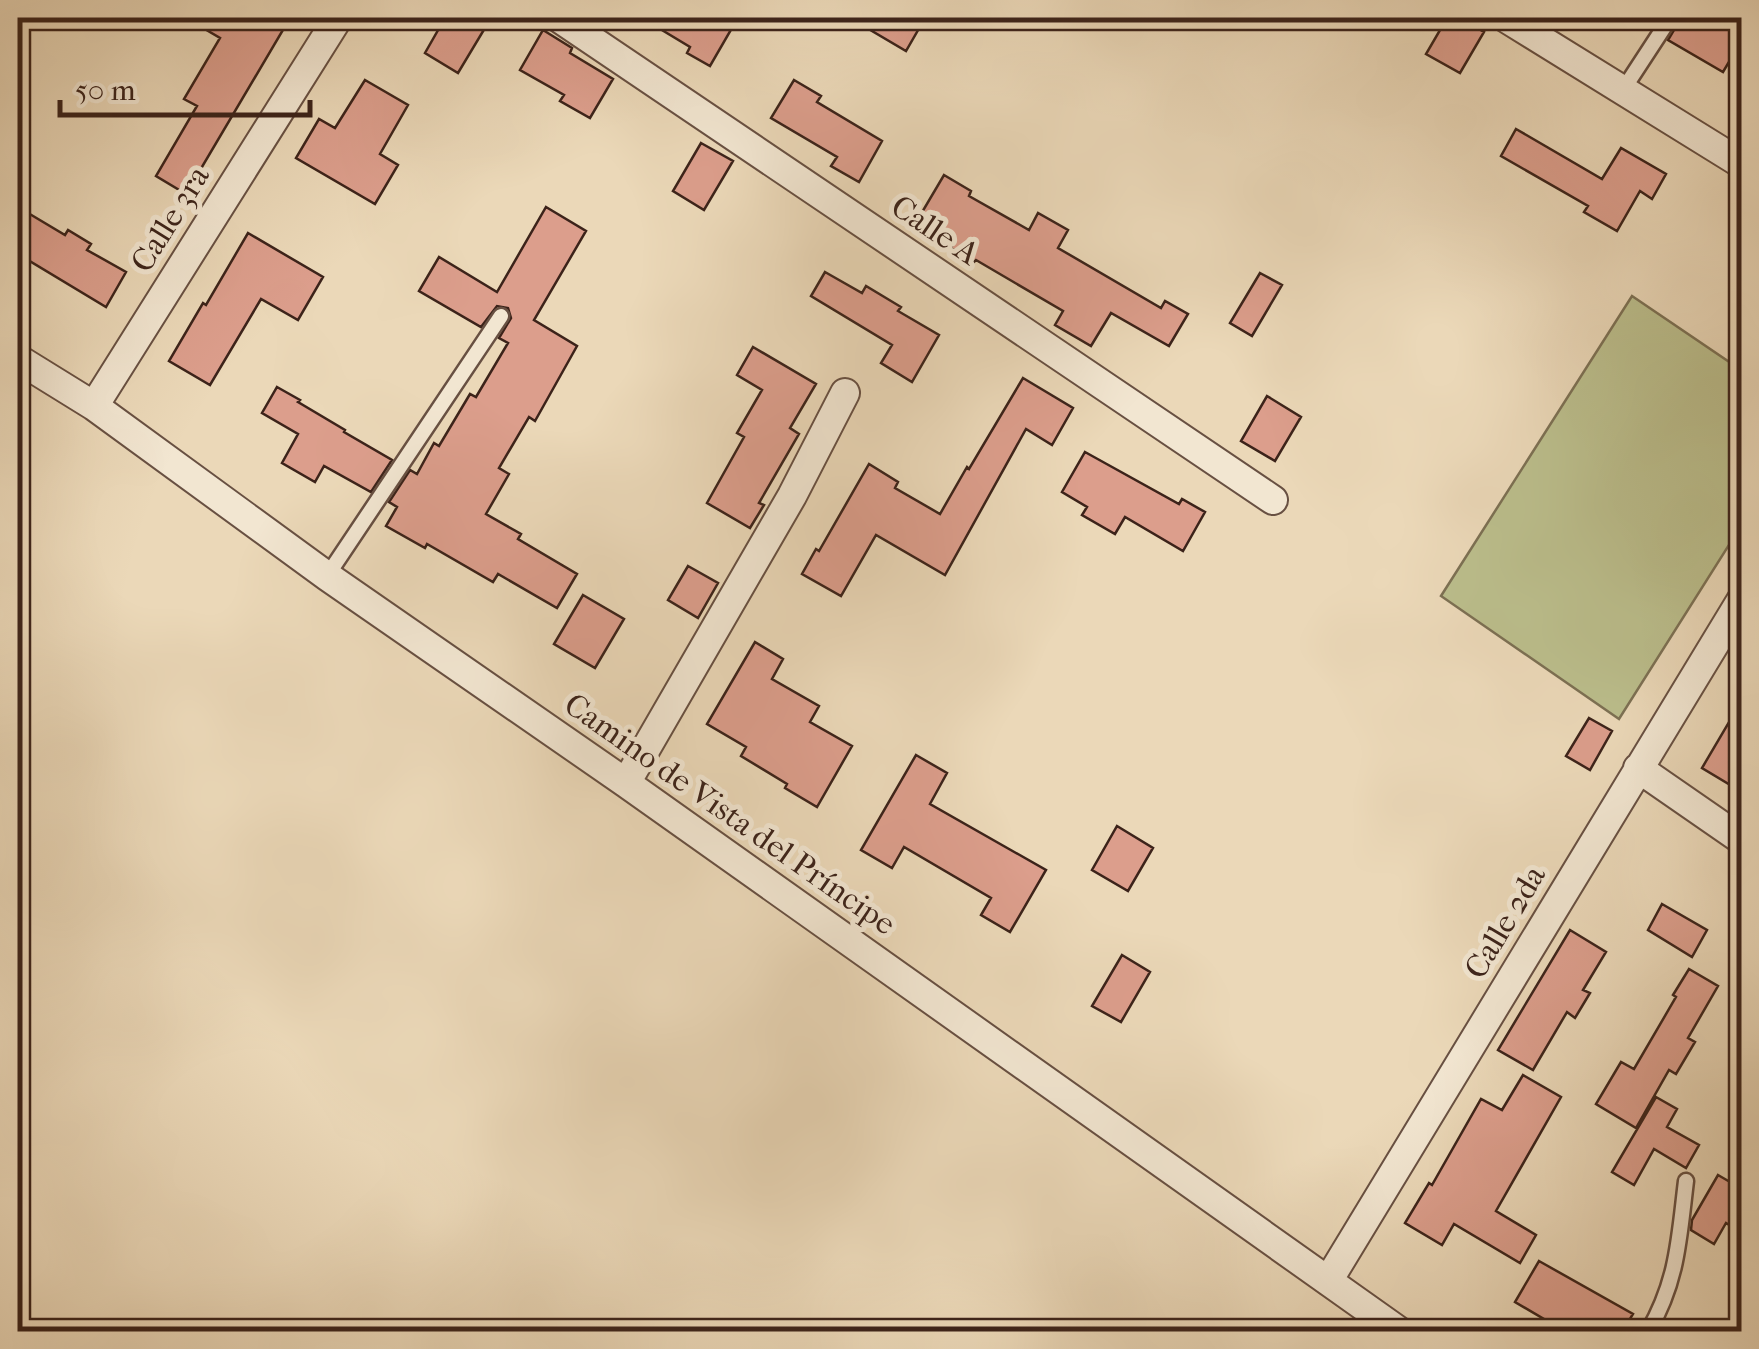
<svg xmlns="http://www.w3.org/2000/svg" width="1759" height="1349" font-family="'IM FELL French Canon',serif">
<rect width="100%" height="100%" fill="#ebd8b8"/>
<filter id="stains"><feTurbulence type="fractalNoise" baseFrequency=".002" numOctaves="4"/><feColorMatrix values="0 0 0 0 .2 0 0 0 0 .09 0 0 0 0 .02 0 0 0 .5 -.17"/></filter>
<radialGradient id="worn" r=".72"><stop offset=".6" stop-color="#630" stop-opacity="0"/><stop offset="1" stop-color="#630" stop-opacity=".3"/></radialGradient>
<path fill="#bbbe8c" stroke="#7c7053" stroke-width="2.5" d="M 1632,296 L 1741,370 L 1741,526 L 1619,719 L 1441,596 Z"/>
<path fill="#dc9e8c" stroke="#3c231a" stroke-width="2.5" d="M 186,18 L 290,18 L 186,194 L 156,176 L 197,106 L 184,99 L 220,38 Z
M 445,18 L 491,18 L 458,73 L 425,53 Z
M 642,18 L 714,18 L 732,28 L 710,66 L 687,53 L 690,47 Z
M 850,18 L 925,18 L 906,51 Z
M 1447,18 L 1459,18 L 1484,32 L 1460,73 L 1426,54 Z
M 1681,18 L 1719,18 L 1742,31 L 1742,40 L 1723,72 L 1668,40 Z
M 543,30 L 572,48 L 570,53 L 613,79 L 590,118 L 560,101 L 564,95 L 520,70 Z
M 365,80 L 408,105 L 380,154 L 398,165 L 375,204 L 296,158 L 319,119 L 335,128 Z
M 794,80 L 821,96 L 817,102 L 882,141 L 859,182 L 831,166 L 837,157 L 771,118 Z
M 1516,129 L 1602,179 L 1621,148 L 1666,174 L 1652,199 L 1640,191 L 1617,231 L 1584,212 L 1588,206 L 1501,156 Z
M 701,143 L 733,161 L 704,210 L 673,191 Z
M 944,175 L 971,191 L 969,196 L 1029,230 L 1038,213 L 1068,230 L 1058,248 L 1161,308 L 1165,301 L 1188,314 L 1169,346 L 1111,313 L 1091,346 L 1055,325 L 1063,311 L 976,260 L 974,262 L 951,248 L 955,240 L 918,219 Z
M 18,207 L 65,235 L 68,230 L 91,244 L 87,250 L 126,272 L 106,307 L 18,254 Z
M 546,207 L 586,231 L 534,320 L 577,346 L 535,421 L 529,417 L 499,468 L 509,474 L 486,514 L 521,534 L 518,539 L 577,574 L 557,608 L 498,574 L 493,582 L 427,544 L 425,548 L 386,526 L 397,507 L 389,502 L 410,470 L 417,474 L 434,443 L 439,446 L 470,394 L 476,397 L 508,343 L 499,338 L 511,318 L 508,308 L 497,306 L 481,327 L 419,291 L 439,257 L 497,292 Z
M 248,233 L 323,277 L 298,320 L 261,299 L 210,385 L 169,361 L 203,303 L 206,305 Z
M 825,272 L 862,293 L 866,286 L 901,307 L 898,311 L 939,335 L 912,382 L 881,363 L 892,345 L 811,296 Z
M 1260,273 L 1282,285 L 1252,336 L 1230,323 Z
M 753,347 L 816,384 L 790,428 L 799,434 L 759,503 L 764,505 L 750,528 L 707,503 L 744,437 L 737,433 L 762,390 L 737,375 Z
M 1023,378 L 1073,408 L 1052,445 L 1026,429 L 945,575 L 876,535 L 841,596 L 802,574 L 816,549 L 819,551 L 869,464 L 898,482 L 895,488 L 940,514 L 967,467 L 969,469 Z
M 277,387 L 300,400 L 298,402 L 345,430 L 344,432 L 392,460 L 371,492 L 324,466 L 315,482 L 282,463 L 298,434 L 262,413 Z
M 1267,396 L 1301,417 L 1275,461 L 1241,441 Z
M 1085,452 L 1179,504 L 1182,499 L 1205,512 L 1183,551 L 1125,517 L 1115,534 L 1082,515 L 1087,507 L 1062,492 Z
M 688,566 L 718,583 L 698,618 L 668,600 Z
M 583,595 L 624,619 L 595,668 L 554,644 Z
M 755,642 L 783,659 L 772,679 L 819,706 L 810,722 L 852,746 L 817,807 L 785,788 L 787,784 L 741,756 L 746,747 L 707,724 Z
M 1742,700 L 1742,792 L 1702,768 Z
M 1589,718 L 1612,731 L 1590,770 L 1566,756 Z
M 916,755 L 947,773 L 930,804 L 1046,870 L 1010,932 L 981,915 L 991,898 L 904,847 L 892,868 L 861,850 Z
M 1117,826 L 1153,848 L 1128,891 L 1092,870 Z
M 1662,904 L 1707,930 L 1692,957 L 1648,930 Z
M 1570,930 L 1606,952 L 1583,990 L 1590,993 L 1575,1018 L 1567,1012 L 1533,1070 L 1498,1050 Z
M 1122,955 L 1150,972 L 1121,1022 L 1092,1006 Z
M 1689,969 L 1718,986 L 1688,1038 L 1695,1042 L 1676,1074 L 1669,1070 L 1636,1128 L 1596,1104 L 1621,1062 L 1634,1069 L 1676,997 L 1673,995 Z
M 1523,1075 L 1561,1097 L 1496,1211 L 1536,1235 L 1520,1263 L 1454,1224 L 1442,1245 L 1405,1223 L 1429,1183 L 1432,1185 L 1481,1099 L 1502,1110 Z
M 1656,1097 L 1677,1109 L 1667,1127 L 1699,1145 L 1686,1168 L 1654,1149 L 1634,1185 L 1612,1172 Z
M 1718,1175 L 1742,1189 L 1742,1233 L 1726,1223 L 1714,1244 L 1691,1230 L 1692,1220 Z
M 1539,1261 L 1633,1314 L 1622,1332 L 1580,1332 L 1560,1320 L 1556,1326 L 1515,1302 Z"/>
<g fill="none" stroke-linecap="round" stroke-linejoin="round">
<defs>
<path id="lane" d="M 1623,90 L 1670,18
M 327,576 L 501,316
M 1648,1332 C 1678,1280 1679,1238 1686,1181"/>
<path id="street" d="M 559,18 L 1273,500
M 1506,18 L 1742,164
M 18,359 L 94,406 L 327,576 L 626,783 L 1400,1332
M 94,406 L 338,18
M 1638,768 L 1742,840
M 626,783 L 792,496 L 845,393
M 1328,1281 L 1742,599"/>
</defs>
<use href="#lane" stroke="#685042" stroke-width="19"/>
<use href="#street" stroke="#685042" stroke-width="32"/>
<use href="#lane" stroke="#f2e6d1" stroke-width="14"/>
<use href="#street" stroke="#f2e6d1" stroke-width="28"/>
</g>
<g text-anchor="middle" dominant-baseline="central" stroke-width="10" stroke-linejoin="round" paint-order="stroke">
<g font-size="32" fill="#3c231a" stroke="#f2e6d1">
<text transform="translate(170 219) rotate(-58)">Calle 3ra</text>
<text transform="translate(935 230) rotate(34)">Calle A</text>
<text transform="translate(730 814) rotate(35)">Camino de Vista del Príncipe</text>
<text transform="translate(1505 922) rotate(-59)">Calle 2da</text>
</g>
</g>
<rect width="1759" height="1349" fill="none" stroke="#ebd8b8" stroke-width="60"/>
<rect x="20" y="20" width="1719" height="1309" fill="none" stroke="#3c231a" stroke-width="5"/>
<rect x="30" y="30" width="1699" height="1289" fill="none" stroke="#3c231a" stroke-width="2.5"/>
<path d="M60 100v15h250v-15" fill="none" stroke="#3c231a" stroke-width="5"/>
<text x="75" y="100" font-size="30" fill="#3c231a" stroke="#f2e6d1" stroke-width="8" paint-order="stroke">50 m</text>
<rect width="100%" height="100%" filter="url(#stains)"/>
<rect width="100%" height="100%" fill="url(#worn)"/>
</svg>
